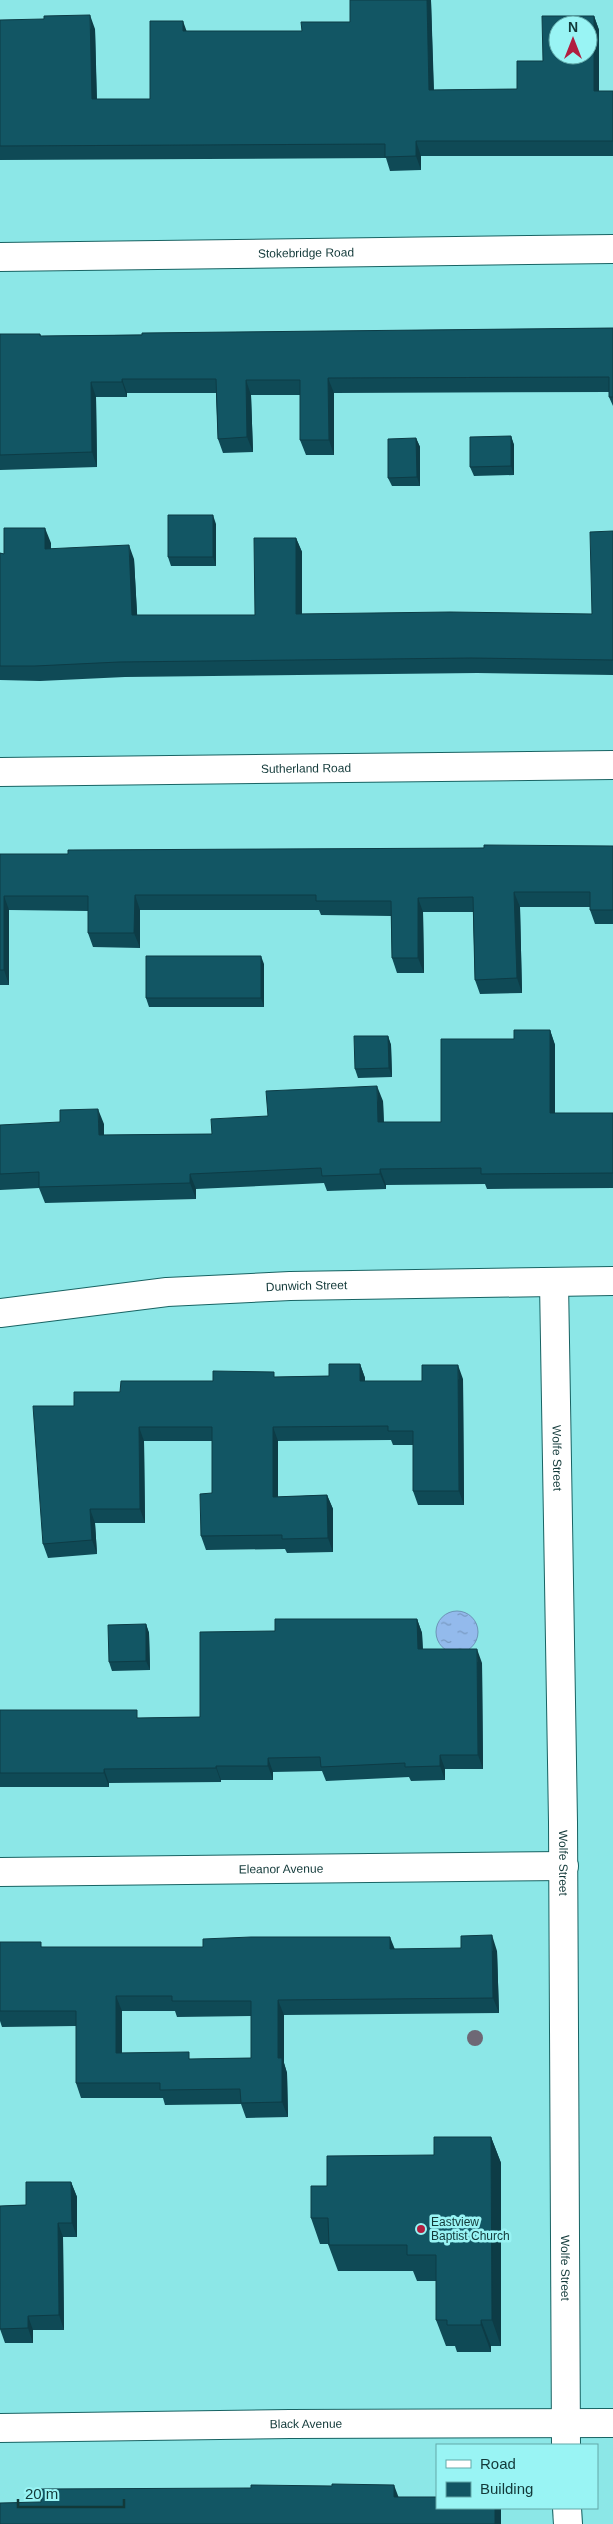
<svg xmlns="http://www.w3.org/2000/svg" width="613" height="2524" font-family="Helvetica,sans-serif">
<defs>
<pattern id="water-ripples" width="26" height="14" patternUnits="userSpaceOnUse" patternTransform="scale(1.25)"><rect width="26" height="14" fill="#93baec"/><path d="M2 4q2-2 4 0t4 0M15 11q2-2 4 0t4 0" fill="none" stroke="#7798c0"/></pattern>
</defs>
<rect width="100%" height="100%" fill="#8ce7e7"/>
<path fill="url(#water-ripples)" stroke="#6c93b6" d="M436 1632a21 21 0 1 1 42 0a21 21 0 1 1-42 0Z"/>
<g fill="none" stroke-linecap="round" stroke-linejoin="round">
<defs>
<g id="minor">
<path id="s1" d="M 0,257 L 613,249"/>
<path id="s2" d="M 0,772 L 613,765"/>
<path id="s3" d="M 554,1282 L 563,1822 L 566,2445"/>
<path id="s4" d="M 0,1313 L 167,1292 L 290,1286 L 613,1281"/>
<path id="s5" d="M 0,1872 L 564,1866"/>
<path id="s6" d="M 0,2428 L 290,2424 L 613,2423"/>
<path d="M 567,2508 L 568,2524"/>
</g>
</defs>
<use href="#minor" stroke="#186363" stroke-width="30"/>
<use href="#minor" stroke="#fff" stroke-width="28"/>
</g>
<circle fill="#6e6875" cx="475" cy="2038" r="8"/>
<path fill="#0f4a56" fill-rule="evenodd" d="M 350,0 L 431,0 L 434,90 L 517,89 L 543,61 L 594,16 L 599,30 L 599,91 L 613,91 L 613,156 L 421,156 L 421,170 L 390,171 L 386,158 L 0,160 L 0,20 L 95,29 L 97,99 L 150,99 L 186,31 L 302,31 L 350,22 Z
M 613,328 L 613,406 L 609,397 L 609,392 L 334,393 L 334,455 L 306,455 L 300,440 L 300,395 L 251,395 L 253,452 L 223,453 L 218,439 L 216,393 L 127,393 L 127,397 L 96,397 L 97,467 L 0,470 L 0,334 L 40,334 L 41,336 Z
M 511,436 L 514,445 L 514,475 L 474,476 L 470,467 Z
M 416,438 L 420,447 L 420,486 L 392,486 L 388,478 Z
M 216,524 L 216,566 L 171,566 L 168,557 Z
M 613,531 L 613,675 L 477,673 L 125,677 L 40,681 L 0,680 L 0,553 L 4,554 L 51,543 L 51,549 L 134,559 L 137,615 L 255,615 L 296,538 L 302,552 L 302,614 L 592,614 Z
M 613,846 L 613,924 L 595,924 L 590,910 L 590,907 L 520,907 L 522,993 L 480,994 L 475,980 L 473,912 L 423,912 L 424,973 L 397,973 L 392,958 L 391,916 L 321,915 L 319,910 L 140,910 L 140,948 L 93,947 L 88,933 L 88,911 L 9,910 L 9,985 L 0,985 L 0,854 L 68,854 Z
M 264,964 L 264,1007 L 149,1007 L 146,998 Z
M 550,1030 L 555,1045 L 555,1113 L 613,1113 L 613,1188 L 487,1189 L 485,1184 L 386,1185 L 386,1189 L 327,1191 L 324,1183 L 196,1189 L 196,1199 L 45,1203 L 39,1188 L 0,1190 L 0,1125 L 104,1124 L 104,1135 L 212,1134 L 268,1116 L 383,1101 L 384,1122 L 441,1122 L 514,1039 Z
M 388,1036 L 391,1045 L 392,1077 L 358,1078 L 355,1069 Z
M 360,1364 L 365,1378 L 365,1381 L 422,1381 L 463,1379 L 464,1505 L 418,1505 L 413,1491 L 413,1445 L 393,1445 L 391,1440 L 278,1441 L 278,1497 L 327,1495 L 333,1509 L 333,1552 L 287,1553 L 285,1549 L 206,1550 L 201,1536 L 212,1493 L 212,1441 L 144,1441 L 145,1523 L 95,1523 L 97,1554 L 48,1558 L 43,1544 L 74,1406 L 120,1392 L 213,1381 L 276,1377 L 329,1376 Z
M 417,1619 L 422,1633 L 423,1649 L 482,1663 L 483,1769 L 445,1769 L 445,1780 L 411,1781 L 409,1777 L 326,1781 L 322,1771 L 273,1772 L 273,1780 L 221,1780 L 221,1782 L 109,1783 L 109,1787 L 0,1787 L 0,1710 L 140,1718 L 200,1717 L 275,1631 Z
M 146,1624 L 149,1633 L 150,1670 L 112,1671 L 109,1662 Z
M 0,1942 L 43,1947 L 497,1951 L 499,2013 L 284,2015 L 284,2063 L 287,2073 L 288,2117 L 246,2118 L 241,2104 L 165,2105 L 163,2098 L 81,2098 L 76,2083 L 76,2026 L 2,2027 L 0,2021 ZM 122,2011 L 175,2011 L 177,2017 L 251,2016 L 251,2058 L 191,2059 L 122,2053 Z
M 491,2137 L 501,2163 L 501,2346 L 491,2346 L 491,2352 L 457,2352 L 455,2346 L 446,2346 L 436,2320 L 436,2281 L 417,2281 L 413,2271 L 338,2271 L 328,2244 L 320,2244 L 311,2218 L 327,2186 L 434,2155 Z
M 71,2182 L 77,2197 L 77,2237 L 63,2237 L 64,2330 L 33,2330 L 33,2343 L 5,2343 L 0,2329 L 0,2206 L 26,2205 Z"/>
<path fill="#0d3c46" d="M 427,0 L 431,0 L 431,1 L 434,104 L 429,90 Z
M 90,15 L 95,29 L 97,114 L 92,99 Z
M 594,16 L 599,30 L 599,106 L 594,91 Z
M 183,21 L 188,35 L 183,31 Z
M 416,141 L 421,156 L 421,170 L 416,156 Z
M 328,378 L 334,393 L 334,455 L 329,440 Z
M 122,379 L 127,393 L 127,397 L 122,382 Z
M 246,380 L 251,395 L 253,452 L 247,437 Z
M 91,382 L 96,397 L 97,467 L 92,452 Z
M 511,436 L 514,445 L 514,475 L 511,466 Z
M 416,438 L 420,447 L 420,486 L 417,477 Z
M 213,515 L 216,524 L 216,566 L 213,557 Z
M 45,528 L 51,543 L 50,564 L 45,549 Z
M 296,538 L 302,552 L 302,629 L 296,614 Z
M 129,545 L 134,559 L 138,630 L 132,615 Z
M 514,892 L 520,907 L 522,993 L 517,978 Z
M 135,895 L 140,910 L 140,948 L 134,933 Z
M 4,896 L 9,910 L 9,985 L 4,970 Z
M 418,898 L 423,912 L 424,973 L 418,958 Z
M 261,956 L 264,964 L 264,1007 L 261,998 Z
M 550,1030 L 555,1045 L 555,1128 L 550,1113 Z
M 388,1036 L 391,1045 L 392,1077 L 389,1068 Z
M 377,1086 L 383,1101 L 384,1137 L 378,1122 Z
M 98,1109 L 104,1124 L 104,1150 L 99,1135 Z
M 380,1169 L 386,1185 L 386,1189 L 380,1174 Z
M 190,1174 L 196,1189 L 196,1199 L 190,1183 Z
M 360,1364 L 365,1378 L 365,1395 L 360,1381 Z
M 458,1365 L 463,1379 L 464,1505 L 459,1491 Z
M 139,1427 L 144,1441 L 145,1523 L 140,1509 Z
M 273,1427 L 278,1441 L 278,1511 L 273,1497 Z
M 327,1495 L 333,1509 L 333,1552 L 328,1538 Z
M 90,1509 L 95,1523 L 97,1554 L 92,1540 Z
M 417,1619 L 422,1633 L 423,1663 L 418,1649 Z
M 146,1624 L 149,1633 L 150,1670 L 146,1661 Z
M 477,1649 L 482,1663 L 483,1769 L 478,1755 Z
M 440,1755 L 445,1769 L 445,1780 L 440,1766 Z
M 268,1758 L 273,1772 L 273,1780 L 268,1766 Z
M 216,1766 L 221,1780 L 221,1782 L 216,1768 Z
M 104,1769 L 109,1783 L 109,1787 L 104,1773 Z
M 492,1935 L 497,1951 L 499,2013 L 493,1998 Z
M 390,1937 L 396,1952 L 390,1949 Z
M 116,1996 L 122,2011 L 122,2069 L 116,2053 Z
M 278,2000 L 284,2015 L 284,2063 L 287,2073 L 288,2117 L 282,2102 L 278,2058 Z
M 491,2137 L 501,2163 L 501,2346 L 492,2320 Z
M 71,2182 L 77,2197 L 77,2237 L 72,2223 Z
M 58,2223 L 63,2237 L 64,2330 L 59,2315 Z
M 28,2316 L 33,2330 L 33,2343 L 28,2328 Z
M 481,2320 L 491,2346 L 491,2352 L 481,2325 Z
M 394,2485 L 400,2501 L 394,2497 Z
M 495,2508 L 501,2508 L 501,2524 L 495,2524 Z"/>
<path fill="#125664" stroke="#0d3c46" fill-rule="evenodd" d="M 350,0 L 427,0 L 429,90 L 517,89 L 517,61 L 543,61 L 542,16 L 594,16 L 594,91 L 613,91 L 613,141 L 416,141 L 416,156 L 385,157 L 385,144 L 0,146 L 0,20 L 44,19 L 44,16 L 90,15 L 92,99 L 150,99 L 150,21 L 183,21 L 183,31 L 302,31 L 301,22 L 350,22 ZM 558,25 L 588,25 L 588,55 L 558,55 Z
M 613,328 L 613,397 L 609,397 L 609,377 L 328,378 L 329,440 L 300,440 L 300,380 L 246,380 L 247,437 L 218,439 L 216,379 L 122,379 L 122,382 L 91,382 L 92,452 L 0,455 L 0,334 L 40,334 L 40,336 L 142,335 L 142,333 Z
M 511,436 L 511,466 L 470,467 L 470,437 Z
M 416,438 L 417,477 L 388,478 L 388,439 Z
M 168,515 L 213,515 L 213,557 L 168,557 Z
M 4,528 L 45,528 L 45,549 L 129,545 L 132,615 L 255,615 L 254,538 L 296,538 L 296,614 L 450,612 L 592,614 L 590,532 L 613,531 L 613,660 L 471,658 L 119,662 L 35,666 L 0,666 L 0,553 L 4,554 Z
M 484,845 L 613,846 L 613,910 L 590,910 L 590,892 L 514,892 L 517,978 L 475,980 L 473,897 L 418,898 L 418,958 L 392,958 L 391,901 L 316,901 L 316,895 L 135,895 L 134,933 L 88,933 L 88,896 L 4,896 L 4,970 L 0,970 L 0,854 L 68,854 L 68,850 L 484,848 Z
M 146,956 L 261,956 L 261,998 L 146,998 Z
M 514,1030 L 550,1030 L 550,1113 L 613,1113 L 613,1173 L 481,1174 L 481,1168 L 380,1169 L 380,1174 L 322,1176 L 321,1168 L 190,1174 L 190,1183 L 39,1187 L 39,1172 L 0,1174 L 0,1125 L 60,1122 L 60,1110 L 98,1109 L 99,1135 L 212,1134 L 211,1119 L 268,1116 L 266,1091 L 377,1086 L 378,1122 L 441,1122 L 441,1039 L 514,1039 Z
M 354,1036 L 388,1036 L 389,1068 L 355,1069 Z
M 329,1364 L 360,1364 L 360,1381 L 422,1381 L 422,1365 L 458,1365 L 459,1491 L 413,1491 L 413,1431 L 388,1431 L 388,1426 L 273,1427 L 273,1497 L 327,1495 L 328,1538 L 282,1539 L 282,1535 L 201,1536 L 200,1494 L 212,1493 L 212,1427 L 139,1427 L 140,1509 L 90,1509 L 92,1540 L 43,1544 L 33,1406 L 74,1406 L 74,1392 L 120,1392 L 121,1381 L 213,1381 L 213,1371 L 274,1372 L 274,1377 L 329,1376 Z
M 275,1619 L 417,1619 L 418,1649 L 477,1649 L 478,1755 L 440,1755 L 440,1766 L 405,1767 L 405,1763 L 321,1767 L 320,1757 L 268,1758 L 268,1766 L 216,1766 L 216,1768 L 104,1769 L 104,1773 L 0,1773 L 0,1710 L 137,1710 L 137,1718 L 200,1717 L 200,1632 L 275,1631 Z
M 146,1624 L 146,1661 L 109,1662 L 108,1625 Z
M 492,1935 L 493,1998 L 278,2000 L 278,2058 L 282,2058 L 282,2102 L 241,2103 L 240,2089 L 160,2090 L 160,2083 L 76,2083 L 76,2011 L 0,2011 L 0,1942 L 41,1942 L 41,1947 L 203,1947 L 203,1939 L 251,1937 L 390,1937 L 390,1949 L 461,1948 L 461,1936 ZM 116,1996 L 172,1996 L 172,2001 L 251,2001 L 251,2058 L 189,2059 L 189,2052 L 116,2053 Z
M 434,2137 L 491,2137 L 492,2320 L 481,2320 L 481,2325 L 447,2325 L 447,2320 L 436,2320 L 436,2255 L 407,2255 L 407,2245 L 329,2245 L 328,2218 L 311,2218 L 311,2186 L 327,2186 L 327,2156 L 434,2155 Z
M 26,2182 L 71,2182 L 72,2223 L 58,2223 L 59,2315 L 28,2316 L 28,2328 L 0,2329 L 0,2206 L 26,2205 Z
M 332,2484 L 394,2485 L 394,2497 L 437,2497 L 437,2508 L 495,2508 L 495,2524 L 0,2524 L 0,2503 L 41,2502 L 41,2489 L 251,2488 L 251,2485 L 332,2486 Z"/>
<circle fill="#b11e3f" stroke="#99f4f4" stroke-width="2" cx="421" cy="2229" r="5"/>
<g text-anchor="middle" dominant-baseline="central" stroke-width="5" stroke-linejoin="round" paint-order="stroke">
<g font-size="12" fill="#123939" stroke="#99f4f4">
<text stroke="none"><textPath href="#s1" startOffset="306">Stokebridge Road</textPath></text>
<text stroke="none"><textPath href="#s2" startOffset="306">Sutherland Road</textPath></text>
<text stroke="none"><textPath href="#s4" startOffset="308">Dunwich Street</textPath></text>
<text stroke="none"><textPath href="#s3" startOffset="176">Wolfe Street</textPath></text>
<text stroke="none"><textPath href="#s3" startOffset="581">Wolfe Street</textPath></text>
<text stroke="none"><textPath href="#s5" startOffset="281">Eleanor Avenue</textPath></text>
<text stroke="none"><textPath href="#s3" startOffset="986">Wolfe Street</textPath></text>
<text stroke="none"><textPath href="#s6" startOffset="306">Black Avenue</textPath></text>
</g>
<g font-size="12" fill="#123939" stroke="#99f4f4" text-anchor="start">
<text x="431" y="2222">Eastview<tspan x="431" dy="14">Baptist Church</tspan></text>
</g>
</g>
<rect x="436" y="2444" width="162" height="65" fill="#99f4f4" stroke="#63a9a9"/>
<rect x="446" y="2460" width="25" height="8" fill="#ffffff" stroke="#63a9a9"/>
<text x="480" y="2469" font-size="15" fill="#123939">Road</text>
<rect x="446" y="2482" width="25" height="15" fill="#125664" stroke="#63a9a9"/>
<text x="480" y="2494" font-size="15" fill="#123939">Building</text>
<g transform="translate(573 40)"><circle r="24" fill="#99f4f4" stroke="#63a9a9"/>
<path d="M0-4L9 19L0 12L-9 19Z" fill="#b11e3f"/>
<text y="-8" font-size="14" font-weight="bold" text-anchor="middle" fill="#123939">N</text>
</g>
<path d="M18 2499v8h106v-8" fill="none" stroke="#123939" stroke-width="2.5"/>
<text x="25" y="2499" font-size="15" fill="#123939" stroke="#99f4f4" stroke-width="4" paint-order="stroke">20 m</text>
</svg>
